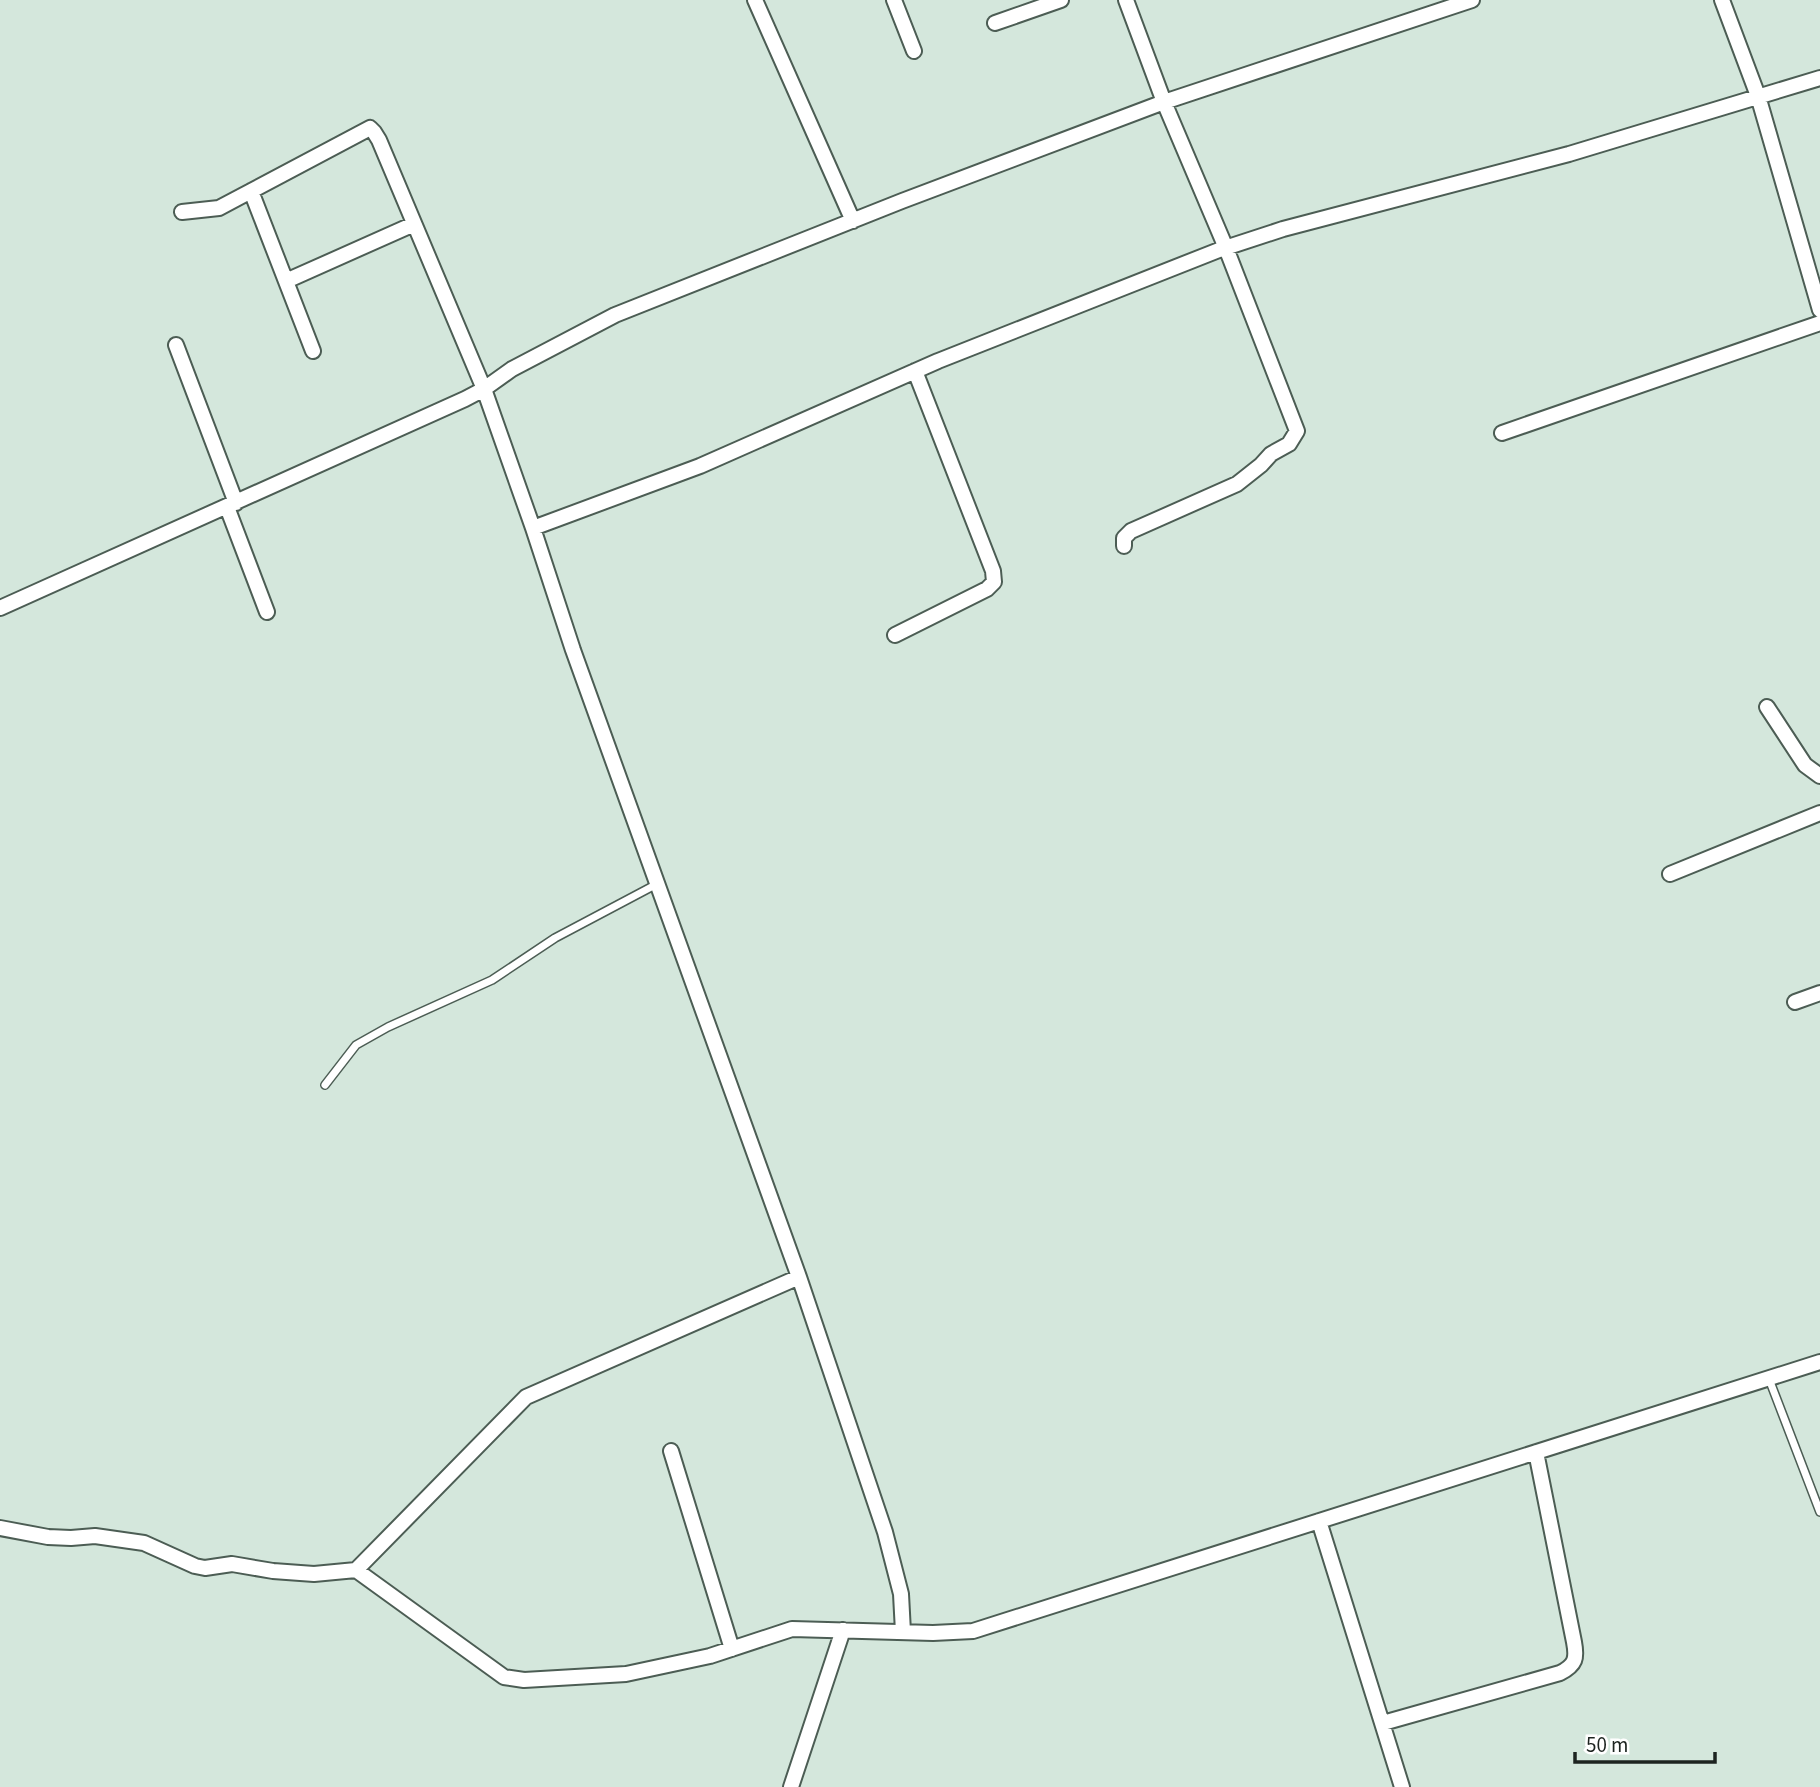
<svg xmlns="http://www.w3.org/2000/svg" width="1820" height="1787" font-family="'Source Sans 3',sans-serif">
<rect width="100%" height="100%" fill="#d4e7dc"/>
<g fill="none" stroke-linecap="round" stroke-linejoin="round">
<defs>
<path id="lane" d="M 325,1085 L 356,1045 L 388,1027 L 492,980 L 555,938 L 657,884
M 1769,1379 L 1820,1512"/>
<path id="street" d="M 755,0 L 853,221
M 894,0 L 914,51
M 1722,0 L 1758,96 L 1820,310
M 995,23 L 1061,0
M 251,191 L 313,351
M 182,212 L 219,208 L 370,128 L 374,132 L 379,140 L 484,389 L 533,528 L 573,650 L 799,1277 L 885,1532 L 901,1594 L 903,1632
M 286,281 L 414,224
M 176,345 L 236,503
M 1502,433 L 1820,323
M 227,507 L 267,612
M 533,528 L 700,466 L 938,361 L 1219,250 L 1283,229 L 1569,154 L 1820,78
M 1124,546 L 1124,538 L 1131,531 L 1237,484 L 1261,465 L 1271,454 L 1289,444 L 1297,431 L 1226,248 L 1164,102 L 1126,0
M 0,608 L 465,399 L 484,389 L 512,369 L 615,315 L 902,201 L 1164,102 L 1472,0
M 895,635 L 987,589 L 994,582 L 993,571 L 915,371
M 1767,707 L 1805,765 L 1820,776
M 1670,874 L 1820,813
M 1795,1002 L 1820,993
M 671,1451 L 732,1649
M 1319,1521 L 1402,1787
M 0,1528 L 48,1537 L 71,1538 L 95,1536 L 144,1543 L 195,1566 L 205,1568 L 232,1564 L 273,1571 L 314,1574 L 356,1570 L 504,1677 L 524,1680 L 626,1674 L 710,1656 L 792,1629 L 933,1633 L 973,1631 L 1820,1362
M 356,1570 L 526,1397 L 799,1277
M 1383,1723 L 1560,1673 C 1576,1665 1577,1658 1574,1642 L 1536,1452
M 791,1787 L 843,1630"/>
</defs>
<use href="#lane" stroke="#4c5d54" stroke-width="10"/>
<use href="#street" stroke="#4c5d54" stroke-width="18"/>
<use href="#lane" stroke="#fff" stroke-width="7"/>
<use href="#street" stroke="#fff" stroke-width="14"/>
</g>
<path d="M1575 1752v10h140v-10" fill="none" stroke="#1d2420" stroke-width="3.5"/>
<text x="1586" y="1752" font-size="21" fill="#1d2420" stroke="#ffffff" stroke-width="5" paint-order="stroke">50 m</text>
</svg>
